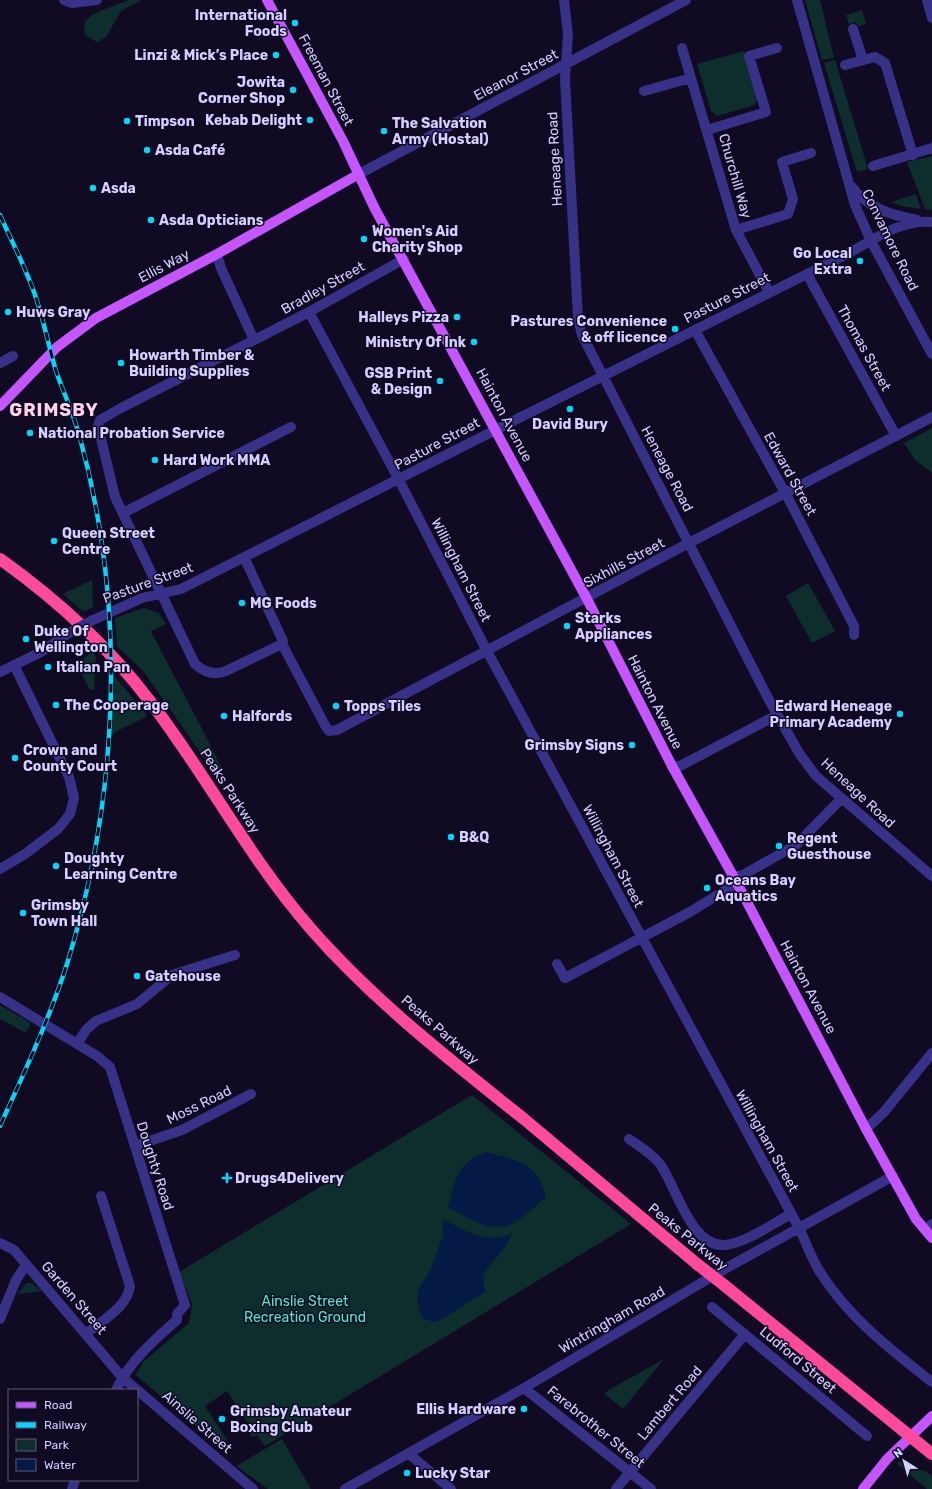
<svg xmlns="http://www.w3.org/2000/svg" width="932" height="1489" font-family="Rubik,sans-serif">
<rect width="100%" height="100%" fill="#100b23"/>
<path fill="#0e2e2e" d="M 129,0 L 142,0 L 121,11 L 106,37 L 97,42 L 85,35 C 84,31 84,25 85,22 C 89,13 120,4 129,0 Z
M 805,0 L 820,0 L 834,58 L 822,60 Z
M 862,10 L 866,24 L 858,26 L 856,22 L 849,24 L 846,15 Z
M 744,51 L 758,98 L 754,105 L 717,116 L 711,111 L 697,64 Z
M 835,60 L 868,169 L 857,172 L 824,63 Z
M 932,156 L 932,210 L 925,209 L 907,162 Z
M 916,194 L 921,209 L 902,206 L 891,202 Z
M 932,428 L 932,473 L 915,460 L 904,443 Z
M 92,580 L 93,607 L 85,611 L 81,610 L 63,594 Z
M 808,583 L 835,631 L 812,643 L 786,596 Z
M 144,608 L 159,613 L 166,624 L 151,631 C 174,677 199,721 221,767 L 218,778 L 144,672 L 117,646 L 115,618 Z
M 91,652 L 96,656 L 94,690 L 89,689 L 82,675 L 88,672 L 82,661 Z
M 115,677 L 146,714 L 146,717 L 111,734 Z
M 0,1005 L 31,1023 L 26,1033 L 0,1019 Z
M 472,1095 L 631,1224 L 265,1446 L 257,1435 L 252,1437 L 245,1426 L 248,1423 L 227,1391 L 205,1406 L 227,1440 L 220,1446 L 136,1375 L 143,1362 L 189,1323 L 192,1304 L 179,1272 Z
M 27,1283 L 32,1283 L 42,1291 L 17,1294 Z
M 664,1359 L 623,1409 L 604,1393 Z
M 282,1439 L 311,1489 L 268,1489 L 236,1466 Z
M 906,1459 L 932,1476 L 932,1489 L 927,1489 L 896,1463 Z"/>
<path fill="#041944" d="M 486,1152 C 517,1160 538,1163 546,1198 C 535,1205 525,1217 513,1223 C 490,1235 469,1217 448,1208 C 456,1179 456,1164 486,1152 Z
M 443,1219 C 465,1231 487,1245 512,1233 C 506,1251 493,1259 483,1275 L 485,1292 L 440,1320 L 433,1322 L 421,1317 L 417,1298 L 419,1288 L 431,1269 L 443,1235 Z"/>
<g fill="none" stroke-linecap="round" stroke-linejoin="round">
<path stroke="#373188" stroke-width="10" d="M 64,0 L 72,3 L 97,0
M 564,0 L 568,34 L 565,79 L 578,318 L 582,335 L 769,700 L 799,753 L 816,776 L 932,876
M 797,0 L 855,205 L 871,241 L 932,354
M 927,0 L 932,18
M 853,29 L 863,60
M 682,48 L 736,230 L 769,292
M 845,65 L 875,57 L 885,63 L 913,155
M 644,91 L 691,78
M 707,130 L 766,112 L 749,56 L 777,48
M 873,166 L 932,148
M 359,174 L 686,0
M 851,186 C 867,208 891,215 917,220
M 736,230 L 788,214 L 793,199 L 782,162 L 811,153
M 217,254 L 221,268 L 254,340
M 807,274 L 896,436
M 309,312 L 399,480 L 487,651 L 799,1228 C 806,1242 811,1258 820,1272 C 849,1318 890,1349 932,1382
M 695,330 L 788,498 L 854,626 L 854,635
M 0,363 L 13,356
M 123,513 L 291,427
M 244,557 L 283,641 L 280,645 L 226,671 C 214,676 204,672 195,664 L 115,497 L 98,426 L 100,420 L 121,408 L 309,312 L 404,259
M 93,620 L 142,598 L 181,589 C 403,477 624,364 847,254 C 874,240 900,219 932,222
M 282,644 L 326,727 L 329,731 L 337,730 L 687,544 L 932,417
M 0,672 L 41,652 L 67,634
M 672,766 L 680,766 L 777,715
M 0,869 L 25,854 L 58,829 L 70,814 L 74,798 L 69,777 L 14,665
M 733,876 L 741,876 L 796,845 L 841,799
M 557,964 L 565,978 L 690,912 L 737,883
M 0,997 L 97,1056 L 110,1067 L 185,1305 L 177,1314 L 177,1320 C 154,1340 129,1362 116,1390
M 77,1044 L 86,1030 L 96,1021 L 137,1004 L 172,975 L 235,955
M 866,1129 L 884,1112 L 932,1053
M 629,1139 C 639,1146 652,1154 660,1164 C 676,1186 691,1248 725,1245 C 746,1243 772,1224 791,1214
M 135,1146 L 182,1130 L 251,1094
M 924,1229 L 932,1224
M 0,1243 L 14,1250 L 122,1377 L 253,1489
M 712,1307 L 867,1436
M 0,1319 L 16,1280 L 26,1265
M 86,1334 C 102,1320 127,1308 130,1286 L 101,1196
M 524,1388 L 651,1489
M 409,1454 L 451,1489
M 72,1489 L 75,1480
M 345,1489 L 524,1388 L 723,1270 L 893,1176
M 616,1489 L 745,1334"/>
<path stroke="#c555ff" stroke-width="10" d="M 267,0 L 343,141 L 374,207 L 587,599 L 672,766 L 737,883 L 866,1129 L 916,1219 L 932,1238
M 0,406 L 57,347 L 96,318 L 217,254 L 359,174
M 863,1489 L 887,1459 L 932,1416"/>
<path stroke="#ff499a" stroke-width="12" d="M 0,559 C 56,599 107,645 149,700 C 206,774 249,858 311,929 C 374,1001 450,1060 524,1119 C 582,1167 639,1216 697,1264
M 724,1285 L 932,1454"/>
<defs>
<path id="rail" d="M 0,215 C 12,242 27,270 36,298 C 44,322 49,347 56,371 C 64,394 74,415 80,438 C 127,609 119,796 67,964 C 49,1020 24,1073 0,1126"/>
</defs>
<use href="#rail" stroke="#00d7f9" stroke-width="4.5"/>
<use href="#rail" stroke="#100b23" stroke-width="3" stroke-dasharray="9" stroke-linecap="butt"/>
<path stroke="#373188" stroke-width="10" d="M 67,634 L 93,620"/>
<path stroke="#ff499a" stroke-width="12" d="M 697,1264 L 724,1285"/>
</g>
<g fill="#00d7f9" stroke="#100b23" stroke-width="1.5">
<circle cx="295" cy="23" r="4"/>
<circle cx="276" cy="55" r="4"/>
<circle cx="293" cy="90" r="4"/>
<circle cx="310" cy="120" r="4"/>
<circle cx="127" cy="121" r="4"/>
<circle cx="384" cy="131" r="4"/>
<circle cx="147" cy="150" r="4"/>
<circle cx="93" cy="188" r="4"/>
<circle cx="151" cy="220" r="4"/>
<circle cx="364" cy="239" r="4"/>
<circle cx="860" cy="261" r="4"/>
<circle cx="8" cy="312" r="4"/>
<circle cx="457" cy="317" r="4"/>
<circle cx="675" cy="329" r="4"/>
<circle cx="474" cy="342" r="4"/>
<circle cx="121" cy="363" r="4"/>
<circle cx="440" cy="381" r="4"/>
<circle cx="570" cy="409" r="4"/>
<circle cx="30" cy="433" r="4"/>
<circle cx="155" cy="460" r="4"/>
<circle cx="54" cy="541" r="4"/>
<circle cx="242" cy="603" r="4"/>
<circle cx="567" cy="626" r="4"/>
<circle cx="26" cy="639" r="4"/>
<circle cx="48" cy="667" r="4"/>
<circle cx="56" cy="705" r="4"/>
<circle cx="336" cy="706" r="4"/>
<circle cx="900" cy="714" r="4"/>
<circle cx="224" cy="716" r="4"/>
<circle cx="632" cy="745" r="4"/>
<circle cx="15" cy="758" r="4"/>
<circle cx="451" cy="837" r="4"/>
<circle cx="779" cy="846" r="4"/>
<circle cx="56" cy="866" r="4"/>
<circle cx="707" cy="888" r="4"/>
<circle cx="23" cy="913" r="4"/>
<circle cx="137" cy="976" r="4"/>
<path d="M225 1172h4v4h4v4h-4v4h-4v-4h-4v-4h4z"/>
<circle cx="524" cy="1409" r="4"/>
<circle cx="222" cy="1419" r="4"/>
<circle cx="407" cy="1473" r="4"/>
</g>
<g text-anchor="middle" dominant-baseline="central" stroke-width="3" stroke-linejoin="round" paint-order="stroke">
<g font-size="14" font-weight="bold" fill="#d5ceff" stroke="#100b23" text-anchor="start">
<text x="287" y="15" text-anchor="end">International<tspan x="287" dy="16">Foods</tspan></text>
<text x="268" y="55" text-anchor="end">Linzi &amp; Mick’s Place</text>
<text x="285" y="82" text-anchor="end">Jowita<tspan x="285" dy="16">Corner Shop</tspan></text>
<text x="302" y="120" text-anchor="end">Kebab Delight</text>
<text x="135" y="121">Timpson</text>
<text x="392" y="123">The Salvation<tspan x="392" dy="16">Army (Hostal)</tspan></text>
<text x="155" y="150">Asda Café</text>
<text x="101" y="188">Asda</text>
<text x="159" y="220">Asda Opticians</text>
<text x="372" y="231">Women's Aid<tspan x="372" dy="16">Charity Shop</tspan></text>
<text x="852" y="253" text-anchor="end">Go Local<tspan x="852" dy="16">Extra</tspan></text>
<text x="16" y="312">Huws Gray</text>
<text x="449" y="317" text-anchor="end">Halleys Pizza</text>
<text x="667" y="321" text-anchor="end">Pastures Convenience<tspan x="667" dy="16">&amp; off licence</tspan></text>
<text x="466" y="342" text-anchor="end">Ministry Of Ink</text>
<text x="129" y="355">Howarth Timber &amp;<tspan x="129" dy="16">Building Supplies</tspan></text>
<text x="432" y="373" text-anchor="end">GSB Print<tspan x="432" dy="16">&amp; Design</tspan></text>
<text x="570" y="424" text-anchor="middle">David Bury</text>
<text x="38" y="433">National Probation Service</text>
<text x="163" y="460">Hard Work MMA</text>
<text x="62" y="533">Queen Street<tspan x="62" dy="16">Centre</tspan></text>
<text x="250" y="603">MG Foods</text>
<text x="575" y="618">Starks<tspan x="575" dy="16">Appliances</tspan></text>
<text x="34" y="631">Duke Of<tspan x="34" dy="16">Wellington</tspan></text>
<text x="56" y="667">Italian Pan</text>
<text x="64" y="705">The Cooperage</text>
<text x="344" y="706">Topps Tiles</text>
<text x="892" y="706" text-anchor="end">Edward Heneage<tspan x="892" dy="16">Primary Academy</tspan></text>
<text x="232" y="716">Halfords</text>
<text x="624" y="745" text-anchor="end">Grimsby Signs</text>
<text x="23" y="750">Crown and<tspan x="23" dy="16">County Court</tspan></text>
<text x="459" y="837">B&amp;Q</text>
<text x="787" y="838">Regent<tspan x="787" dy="16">Guesthouse</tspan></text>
<text x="64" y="858">Doughty<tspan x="64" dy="16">Learning Centre</tspan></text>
<text x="715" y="880">Oceans Bay<tspan x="715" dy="16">Aquatics</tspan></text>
<text x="31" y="905">Grimsby<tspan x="31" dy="16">Town Hall</tspan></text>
<text x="145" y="976">Gatehouse</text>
<text x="235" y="1178">Drugs4Delivery</text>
<text x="516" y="1409" text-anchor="end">Ellis Hardware</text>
<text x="230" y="1411">Grimsby Amateur<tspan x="230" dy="16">Boxing Club</tspan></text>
<text x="415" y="1473">Lucky Star</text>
</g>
<g font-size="14" fill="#d5ceff" stroke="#100b23">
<text transform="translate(516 75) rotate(-28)">Eleanor Street</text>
<text transform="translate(326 80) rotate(62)">Freeman Street</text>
<text transform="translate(555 159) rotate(-93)">Heneage Road</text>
<text transform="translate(735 176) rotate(74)">Churchill Way</text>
<text transform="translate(890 240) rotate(64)">Convamore Road</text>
<text transform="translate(164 266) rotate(-28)">Ellis Way</text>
<text transform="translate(323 288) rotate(-29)">Bradley Street</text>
<text transform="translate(727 298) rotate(-27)">Pasture Street</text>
<text transform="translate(864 348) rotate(61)">Thomas Street</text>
<text transform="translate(504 415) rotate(62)">Hainton Avenue</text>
<text transform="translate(437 444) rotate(-28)">Pasture Street</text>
<text transform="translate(667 469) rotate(62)">Heneage Road</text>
<text transform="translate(790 474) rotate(61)">Edward Street</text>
<text transform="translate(624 563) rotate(-28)">Sixhills Street</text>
<text transform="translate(461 570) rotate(63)">Willingham Street</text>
<text transform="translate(148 583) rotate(-20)">Pasture Street</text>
<text transform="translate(655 702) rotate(63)">Hainton Avenue</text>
<text transform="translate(230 791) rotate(57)">Peaks Parkway</text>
<text transform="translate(858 793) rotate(43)">Heneage Road</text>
<text transform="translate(613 856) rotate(62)">Willingham Street</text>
<text transform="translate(808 987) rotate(62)">Hainton Avenue</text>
<text transform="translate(440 1030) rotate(41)">Peaks Parkway</text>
<text transform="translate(199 1105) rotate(-26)">Moss Road</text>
<text transform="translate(767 1141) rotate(61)">Willingham Street</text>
<text transform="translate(155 1166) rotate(72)">Doughty Road</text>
<text transform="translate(688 1237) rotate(39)">Peaks Parkway</text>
<text transform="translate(74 1298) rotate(49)">Garden Street</text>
<text transform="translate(612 1320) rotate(-30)">Wintringham Road</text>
<text transform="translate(798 1360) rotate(40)">Ludford Street</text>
<text transform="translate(670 1403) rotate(-50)">Lambert Road</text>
<text transform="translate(197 1422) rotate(41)">Ainslie Street</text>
<text transform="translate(596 1427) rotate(39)">Farebrother Street</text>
</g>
<g font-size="14" fill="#4decca" stroke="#100b23">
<text x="305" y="1301">Ainslie Street<tspan x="305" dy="16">Recreation Ground</tspan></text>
</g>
<g font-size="18" font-weight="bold" letter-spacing="1" fill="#ffd0ec" stroke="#100b23">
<text x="54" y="410">GRIMSBY</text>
</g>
</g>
<rect x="8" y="1389" width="130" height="92" fill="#100b23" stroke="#5f597b"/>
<rect x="16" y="1402" width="20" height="6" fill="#c555ff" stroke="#5f597b"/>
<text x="44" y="1409" font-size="12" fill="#d5ceff">Road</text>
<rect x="16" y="1422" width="20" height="6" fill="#00d7f9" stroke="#5f597b"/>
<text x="44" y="1429" font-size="12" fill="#d5ceff">Railway</text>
<rect x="16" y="1439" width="20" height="12" fill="#0e2e2e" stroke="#5f597b"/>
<text x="44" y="1449" font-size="12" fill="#d5ceff">Park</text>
<rect x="16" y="1459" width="20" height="12" fill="#041944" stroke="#5f597b"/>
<text x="44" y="1469" font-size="12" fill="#d5ceff">Water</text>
<g transform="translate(904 1461) rotate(323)" stroke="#100b23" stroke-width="3" paint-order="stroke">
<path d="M0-3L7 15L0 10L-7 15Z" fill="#d5ceff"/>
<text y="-6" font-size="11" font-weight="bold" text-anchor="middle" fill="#d5ceff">N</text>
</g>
</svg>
